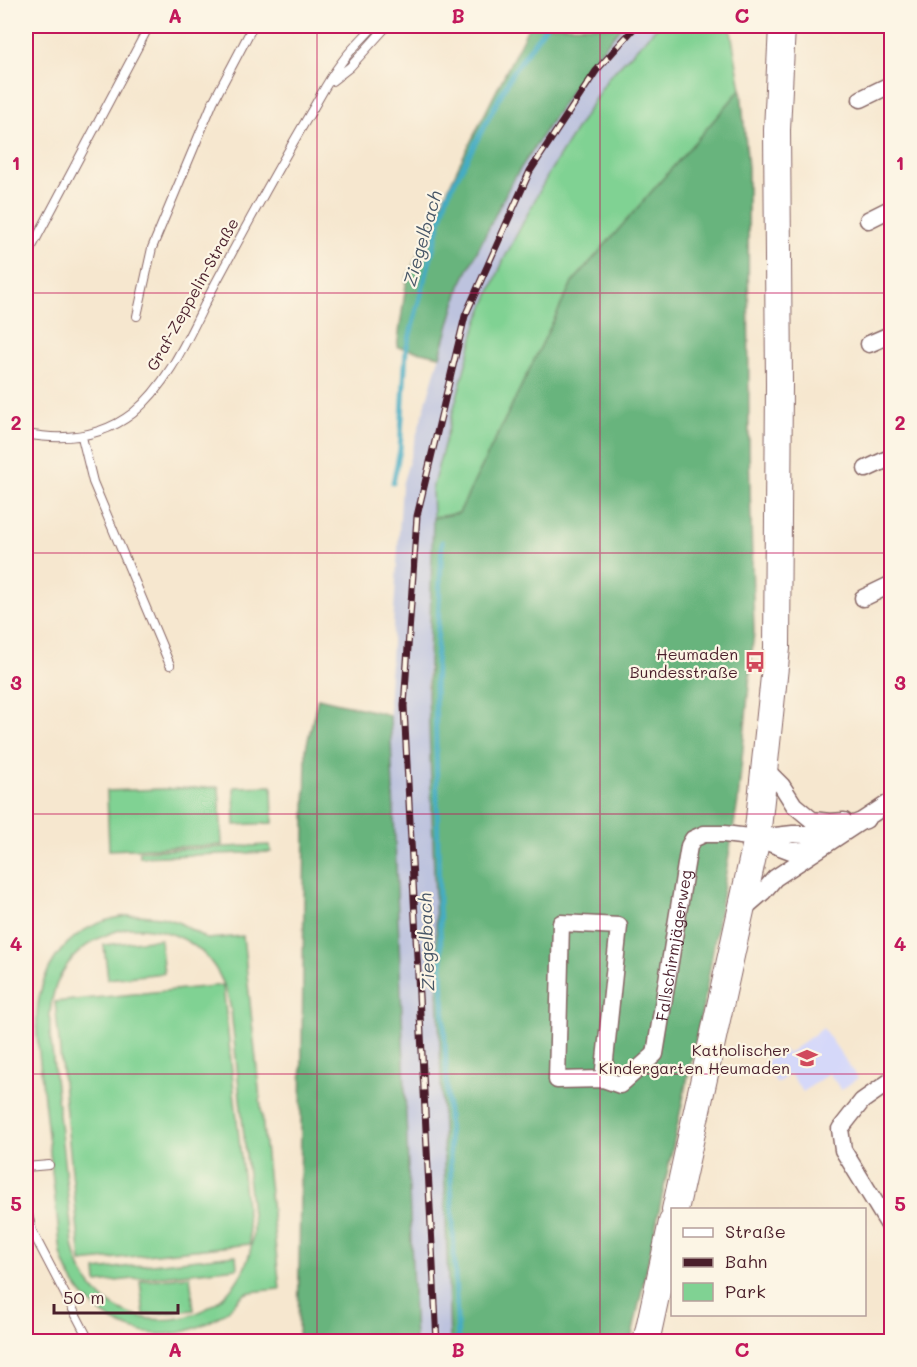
<svg xmlns="http://www.w3.org/2000/svg" width="917" height="1367" font-family="Mali,sans-serif">
<rect width="100%" height="100%" fill="#fcf5e5"/>
<filter id="ink" filterUnits="userSpaceOnUse"><feTurbulence type="fractalNoise" baseFrequency=".0167" numOctaves="2"/><feDisplacementMap in="SourceGraphic" scale="12" xChannelSelector="R" yChannelSelector="G"/><feConvolveMatrix kernelMatrix="1 2 1 2 8 2 1 2 1" color-interpolation-filters="sRGB"/></filter>
<filter id="wash" filterUnits="userSpaceOnUse"><feTurbulence type="fractalNoise" baseFrequency=".008" numOctaves="4" result="noise"/><feDisplacementMap in="SourceGraphic" scale="24" xChannelSelector="R" yChannelSelector="G"/><feGaussianBlur stdDeviation="1.35" result="paint"/><feColorMatrix in="noise" values="0 0 0 0 0 0 0 0 0 0 0 0 0 0 0 0 0 1.4 0 .05"/><feComposite in="paint" operator="in"/></filter>
<g filter="url(#wash)">
<rect width="100%" height="100%" fill="#f6e7cf"/>
<path fill="#d5d8f9" d="M 823,1028 L 858,1078 L 841,1090 L 829,1073 L 803,1092 L 790,1074 L 777,1083 L 763,1063 L 783,1049 L 787,1054 Z"/>
<path fill="#bdc3de" d="M 622,26 L 658,26 L 608,78 L 550,171 L 504,259 L 477,323 L 432,489 L 433,518 L 427,687 L 450,1341 L 415,1342 L 389,690 L 402,485 L 460,286 L 511,183 L 586,68 Z"/>
<path fill="#80d293" stroke="#65785f" stroke-width="1.5" fill-rule="evenodd" d="M 658,26 L 730,26 L 741,89 L 572,283 L 459,513 L 433,518 L 432,489 L 477,323 L 504,259 L 550,171 L 608,78 Z
M 272,786 L 273,823 L 235,825 L 234,787 Z
M 219,787 L 222,845 L 109,850 L 107,791 Z
M 270,845 L 271,852 L 140,857 L 140,851 Z
M 139,915 L 161,917 L 178,922 L 207,939 L 243,936 L 280,1289 C 269,1290 257,1290 247,1293 C 240,1295 233,1306 227,1311 C 218,1318 208,1323 198,1327 C 139,1351 77,1312 61,1253 L 37,1035 C 33,968 70,918 139,915 ZM 128,928 C 184,926 221,955 231,1010 L 253,1224 C 254,1341 93,1354 73,1244 L 50,1031 C 47,977 75,940 128,928 Z
M 160,939 L 164,973 L 108,979 L 104,945 Z
M 223,985 L 250,1244 L 81,1262 L 55,1002 Z
M 236,1255 L 237,1268 L 97,1283 L 96,1270 Z
M 190,1276 L 194,1310 L 144,1315 L 140,1281 Z"/>
<path fill="#68b47d" stroke="#596a54" stroke-width="1.5" d="M 529,26 L 622,26 L 586,68 L 511,183 L 460,286 L 440,356 L 397,347 L 407,278 L 459,165 Z
M 741,89 L 748,168 L 749,450 L 754,632 L 738,801 L 705,997 L 631,1341 L 450,1341 L 428,695 L 433,518 L 459,513 L 572,283 Z
M 318,698 L 390,715 L 415,1341 L 298,1341 L 306,748 Z"/>
<g fill="none" stroke-linecap="round" stroke-linejoin="round">
<path stroke="#44acc3" stroke-width="5" d="M 393,483 L 400,450 L 406,350 L 447,196 L 513,72 L 546,26
M 442,542 L 435,687 L 439,904 L 458,1342"/>
</g>
</g>
<g filter="url(#ink)">
<g fill="none" stroke-linecap="round" stroke-linejoin="round">
<defs>
<path id="service" d="M 332,81 L 350,67 L 387,26
M 26,258 L 149,26
M 137,316 L 152,248 L 213,102 L 253,26
M 26,434 C 64,441 101,438 133,413 C 171,382 191,330 213,288 C 244,230 275,173 308,117 C 319,99 328,80 341,63 C 350,50 363,38 374,26
M 82,437 L 93,482 L 170,665
M 26,1167 L 49,1165
M 26,1206 L 32,1231 L 90,1342"/>
<g id="minor">
<path d="M 861,99 L 892,84"/>
<path d="M 868,220 L 892,208"/>
<path d="M 869,344 L 892,334"/>
<path d="M 866,469 L 892,457"/>
<path d="M 863,598 L 892,584"/>
<path d="M 764,768 L 782,786 L 794,805 L 812,820 L 830,822 L 844,821"/>
<path d="M 759,839 L 791,851 L 818,849"/>
<path d="M 741,911 L 763,892 L 775,878 L 892,801"/>
<path id="s1" d="M 603,1079 L 619,926 L 561,923 L 557,1080 L 603,1079 L 620,1085 L 655,1054 L 689,846 L 693,839 L 704,834 L 724,834 L 757,838 L 793,834 L 821,834 L 866,820"/>
<path d="M 892,1080 L 862,1101 L 840,1129 L 843,1150 L 892,1230"/>
</g>
<path id="primary" d="M 675,1210 L 757,838 L 777,648 L 779,384 L 777,130 L 782,26
M 646,1342 L 672,1222"/>
</defs>
<use href="#service" stroke="#866564" stroke-width="10"/>
<use href="#minor" stroke="#866564" stroke-width="19"/>
<use href="#primary" stroke="#866564" stroke-width="28"/>
<use href="#service" stroke="#fff" stroke-width="8"/>
<use href="#minor" stroke="#fff" stroke-width="16"/>
<use href="#primary" stroke="#fff" stroke-width="26"/>
<defs>
<path id="rail" d="M 437,1342 L 404,706 L 417,516 L 465,316 L 530,171 L 596,71 L 636,26"/>
</defs>
<use href="#rail" stroke="#4a1f2b" stroke-width="7"/>
<use href="#rail" stroke="#fcf5e5" stroke-width="4.5" stroke-dasharray="14" stroke-linecap="butt"/>
</g>
</g>
<path fill="none" stroke="#c2185b" stroke-width="1.5" stroke-opacity="0.55" d="M 317,26 L 317,1342M 600,26 L 600,1342M 26,293 L 892,293M 26,553 L 892,553M 26,814 L 892,814M 26,1074 L 892,1074"/>
<defs>
<symbol id="bus-bare" viewBox="-9 -9 18 18"><path d="M-5-6H5V4H4V6H2V4H-2V6H-4V4H-5ZM-3.5-4V0h7V-4ZM-3.5 1.2v1.5H-2V1.2ZM2 1.2v1.5H3.5V1.2Z" fill="#d1495b" stroke="#fcf5e5" stroke-width="2.5" paint-order="stroke"/></symbol>
<symbol id="school-bare" viewBox="-9 -9 18 18"><path d="M0-5L7-2L0 1L-7-2ZM-4 1L0 2.5L4 1V4Q0 6-4 4Z" fill="#d1495b" stroke="#fcf5e5" stroke-width="2.5" paint-order="stroke"/></symbol>
</defs>
<g fill-rule="evenodd">
<use href="#bus-bare" x="740" y="647" width="30" height="30"/>
<use href="#school-bare" x="792" y="1043" width="30" height="30"/>
</g>
<g text-anchor="middle" dominant-baseline="central" stroke-width="4.5" stroke-linejoin="round" paint-order="stroke">
<g font-size="16" fill="#4a1f2b" stroke="#fcf5e5">
<text transform="translate(192 294) rotate(-61)">Graf-Zeppelin-Straße</text>
<text stroke="none"><textPath href="#s1" startOffset="590">Fallschirmjägerweg</textPath></text>
</g>
<g font-size="16" fill="#4a1f2b" stroke="#fcf5e5" text-anchor="end">
<text x="738" y="653">Heumaden<tspan x="738" dy="18">Bundesstraße</tspan></text>
<text x="790" y="1049">Katholischer<tspan x="790" dy="18">Kindergarten Heumaden</tspan></text>
</g>
<g font-size="18" font-style="italic" fill="#485768" stroke="#fcf5e5">
<text transform="translate(422 238) rotate(-74)">Ziegelbach</text>
<text transform="translate(426 942) rotate(-92)">Ziegelbach</text>
</g>
</g>
<rect width="917" height="1367" fill="none" stroke="#fcf5e5" stroke-width="66"/>
<rect x="671" y="1208" width="195" height="108" fill="#fcf5e5" stroke="#b59f9b" stroke-width="1.5"/>
<rect x="683" y="1228" width="30" height="9" fill="#ffffff" stroke="#b59f9b" stroke-width="1.5"/>
<text x="725" y="1238" font-size="18" fill="#4a1f2b">Straße</text>
<rect x="683" y="1258" width="30" height="9" fill="#4a1f2b" stroke="#b59f9b" stroke-width="1.5"/>
<text x="725" y="1268" font-size="18" fill="#4a1f2b">Bahn</text>
<rect x="683" y="1283" width="30" height="18" fill="#80d293" stroke="#b59f9b" stroke-width="1.5"/>
<text x="725" y="1298" font-size="18" fill="#4a1f2b">Park</text>
<path d="M54 1304v9h124v-9" fill="none" stroke="#4a1f2b" stroke-width="3"/>
<text x="63" y="1304" font-size="18" fill="#4a1f2b" stroke="#fcf5e5" stroke-width="4.5" paint-order="stroke">50 m</text>
<rect x="33" y="33" width="851" height="1301" fill="none" stroke="#c2185b" stroke-width="2"/>
<g font-size="20" text-anchor="middle" font-weight="bold" fill="#c2185b">
<text x="175" y="23">A</text>
<text x="458" y="23">B</text>
<text x="742" y="23">C</text>
<text x="16" y="170">1</text>
<text x="900" y="170">1</text>
<text x="16" y="430">2</text>
<text x="900" y="430">2</text>
<text x="16" y="690">3</text>
<text x="900" y="690">3</text>
<text x="16" y="951">4</text>
<text x="900" y="951">4</text>
<text x="16" y="1211">5</text>
<text x="900" y="1211">5</text>
<text x="175" y="1357">A</text>
<text x="458" y="1357">B</text>
<text x="742" y="1357">C</text>
</g>
</svg>
